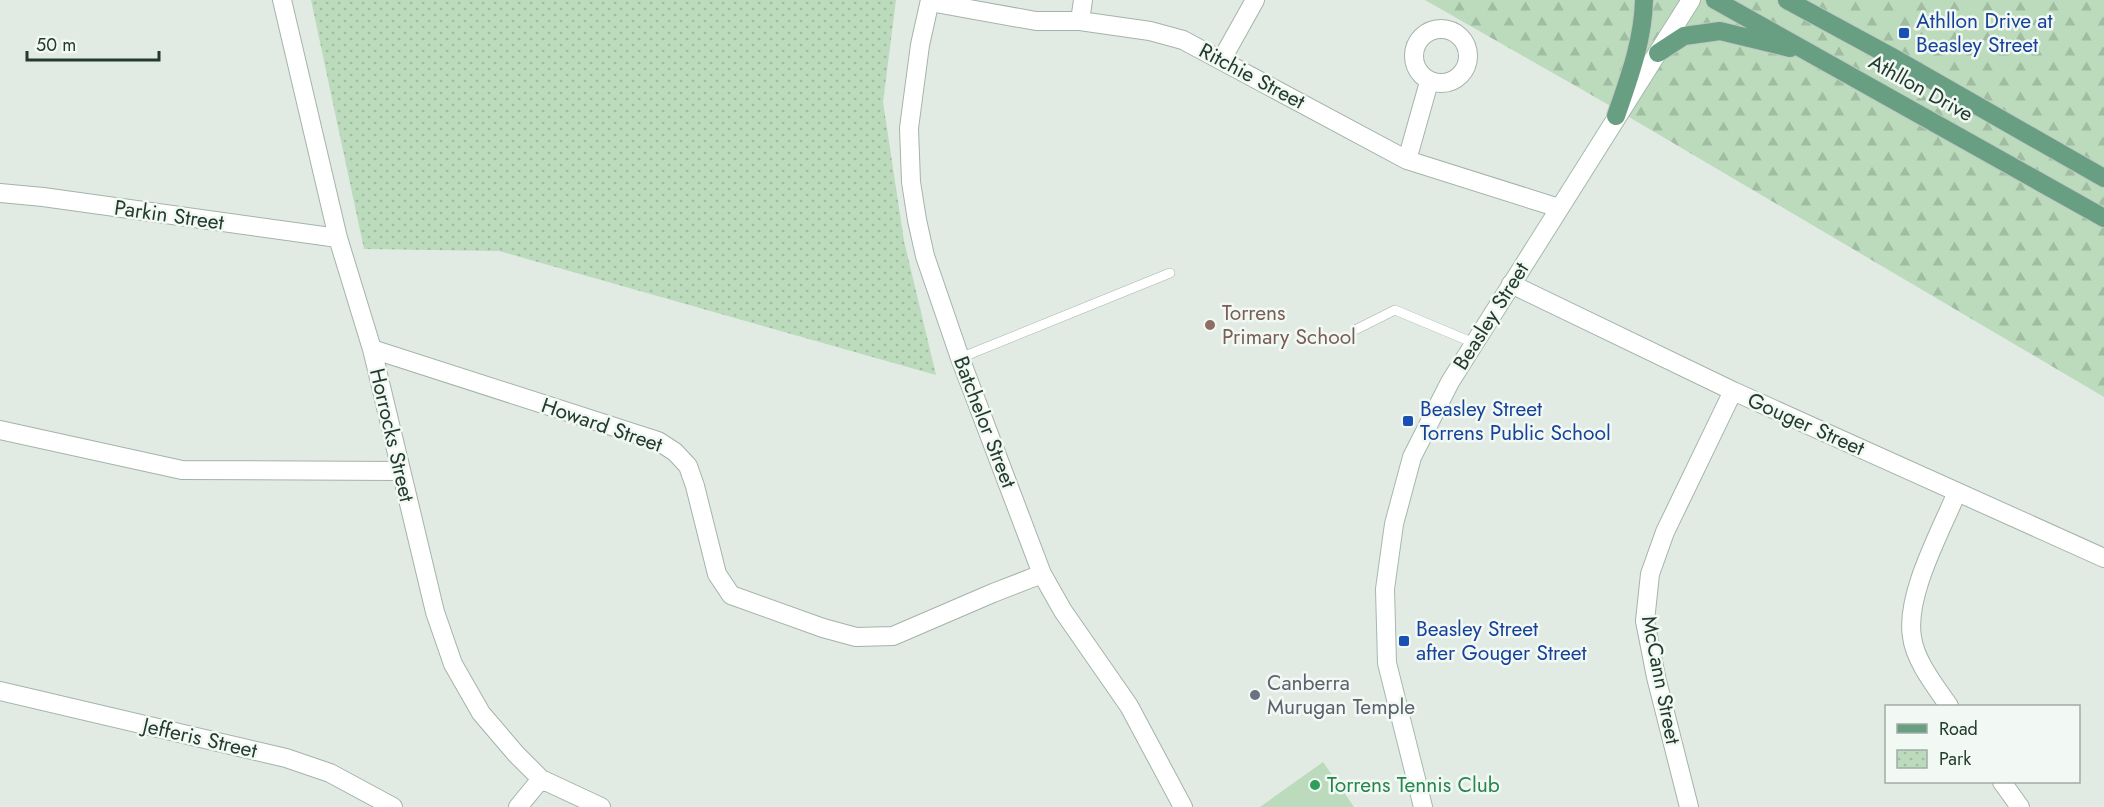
<svg xmlns="http://www.w3.org/2000/svg" width="2104" height="807" font-family="Jost,sans-serif">
<defs>
<pattern id="forest-firs" width="22" height="20" patternUnits="userSpaceOnUse" patternTransform="scale(1.5)"><rect width="22" height="20" fill="#bbdbbc"/><path d="M5 1l3.5 6h-7zM16 11l3.5 6h-7z" fill="#a0bda2"/></pattern>
<pattern id="park-dots" width="8" height="8" patternUnits="userSpaceOnUse" patternTransform="scale(1.5)"><rect width="8" height="8" fill="#bbdbbc"/><path d="M2 2h.1M6 6h.1" fill="none" stroke="#a0bda2" stroke-width="1.8" stroke-linecap="round"/></pattern>
</defs>
<rect width="100%" height="100%" fill="#e1ebe4"/>
<path fill="#bbdbbc" d="M 1323,762 L 1354,807 L 1260,807 Z"/>
<path fill="url(#forest-firs)" d="M 1425,0 L 2104,0 L 2104,397 L 1595,97 Z"/>
<path fill="url(#park-dots)" d="M 311,0 L 896,0 L 883,102 L 904,241 L 936,375 L 499,251 L 364,249 Z"/>
<g fill="none" stroke-linecap="round" stroke-linejoin="round">
<defs>
<path id="service" d="M 1355,330 L 1395,310 L 1474,343
M 960,358 L 1170,273"/>
<path id="minor" d="M 282,0 L 338,238 L 372,349 L 435,612 L 453,664 L 481,713 L 516,754 L 541,779 L 601,807
M 930,0 L 920,45 L 909,128 L 911,182 L 917,220 L 925,256 L 960,358 L 1042,574 L 1063,611 L 1129,706 L 1183,807
M 930,2 L 1036,21 L 1080,21 L 1150,31 L 1183,40 L 1407,160 L 1559,208
M 1080,21 L 1083,0
M1414 56a27 27 0 1 1 54 0a27 27 0 1 1-54 0Z
M 1222,59 L 1255,0
M 1407,160 L 1429,82
M 0,193 L 43,197 L 338,238
M 1511,284 L 1733,391 L 2104,558
M 372,349 L 658,441 L 675,452 L 688,466 L 695,486 L 717,574 L 731,595 L 823,628 L 856,637 L 893,636 L 993,593 L 1042,574
M 0,430 L 182,470 L 400,471
M 0,691 L 286,758 L 330,773 L 393,807
M 1949,706 C 1936,687 1915,661 1912,637 C 1905,595 1941,531 1957,492
M 2002,782 L 2020,807
M 518,807 L 541,779
M 1689,807 L 1656,677 L 1645,621 L 1650,574 L 1665,532 L 1733,391"/>
<path id="secondary" d="M 1423,807 L 1387,663 L 1385,589 L 1394,524 L 1412,457 L 1450,382 L 1691,0"/>
<path id="primary" d="M 1715,0 L 2104,218
M 1787,0 L 1892,57 L 2104,178
M 1658,53 L 1684,36 L 1720,31 L 1790,48
M 1616,116 C 1629,78 1643,41 1644,0"/>
</defs>
<use href="#service" stroke="#a4b3aa" stroke-width="10"/>
<use href="#minor" stroke="#a4b3aa" stroke-width="20"/>
<use href="#secondary" stroke="#a3b9ac" stroke-width="20"/>
<use href="#primary" stroke="#c1c8c4" stroke-width="20"/>
<use href="#service" stroke="#fff" stroke-width="9"/>
<use href="#minor" stroke="#fff" stroke-width="18"/>
<use href="#secondary" stroke="#fff" stroke-width="18"/>
<use href="#primary" stroke="#689f83" stroke-width="18"/>
</g>
<g fill="#1a4fb4" stroke="#f2f8f3" stroke-width="2">
<rect x="1898" y="27" width="12" height="12" rx="3"/>
<rect x="1402" y="415" width="12" height="12" rx="3"/>
<rect x="1398" y="635" width="12" height="12" rx="3"/>
</g>
<circle fill="#8d6e63" stroke="#f2f8f3" stroke-width="2" cx="1210" cy="325" r="6"/>
<circle fill="#6b7280" stroke="#f2f8f3" stroke-width="2" cx="1255" cy="695" r="6"/>
<circle fill="#2e9e5b" stroke="#f2f8f3" stroke-width="2" cx="1315" cy="785" r="6"/>
<g text-anchor="middle" dominant-baseline="central" stroke-width="5" stroke-linejoin="round" paint-order="stroke">
<g font-size="21" fill="#164399" stroke="#f2f8f3" text-anchor="start">
<text x="1916" y="21">Athllon Drive at<tspan x="1916" dy="24">Beasley Street</tspan></text>
<text x="1420" y="409">Beasley Street<tspan x="1420" dy="24">Torrens Public School</tspan></text>
<text x="1416" y="629">Beasley Street<tspan x="1416" dy="24">after Gouger Street</tspan></text>
</g>
<g font-size="21" fill="#223b2e" stroke="#f2f8f3">
<text transform="translate(1252 76) rotate(28)">Ritchie Street</text>
<text transform="translate(1921 88) rotate(29)">Athllon Drive</text>
<text transform="translate(169 215) rotate(8)">Parkin Street</text>
<text transform="translate(1491 316) rotate(-58)">Beasley Street</text>
<text transform="translate(985 422) rotate(69)">Batchelor Street</text>
<text transform="translate(1806 424) rotate(24)">Gouger Street</text>
<text transform="translate(602 425) rotate(19)">Howard Street</text>
<text transform="translate(392 435) rotate(77)">Horrocks Street</text>
<text transform="translate(1661 680) rotate(79)">McCann Street</text>
<text transform="translate(200 738) rotate(13)">Jefferis Street</text>
</g>
<g font-size="21" fill="#785e54" stroke="#f2f8f3" text-anchor="start">
<text x="1222" y="313">Torrens<tspan x="1222" dy="24">Primary School</tspan></text>
</g>
<g font-size="21" fill="#5b616d" stroke="#f2f8f3" text-anchor="start">
<text x="1267" y="683">Canberra<tspan x="1267" dy="24">Murugan Temple</tspan></text>
</g>
<g font-size="21" fill="#27864d" stroke="#f2f8f3" text-anchor="start">
<text x="1327" y="785">Torrens Tennis Club</text>
</g>
</g>
<rect x="1885" y="705" width="195" height="78" fill="#f2f8f3" stroke="#9faca4" stroke-width="1.5"/>
<rect x="1897" y="724" width="30" height="9" fill="#689f83" stroke="#9faca4" stroke-width="1.5"/>
<text x="1939" y="735" font-size="18" fill="#223b2e">Road</text>
<rect x="1897" y="750" width="30" height="18" fill="url(#park-dots)" stroke="#9faca4" stroke-width="1.5"/>
<text x="1939" y="765" font-size="18" fill="#223b2e">Park</text>
<path d="M27 51v9h132v-9" fill="none" stroke="#223b2e" stroke-width="3"/>
<text x="36" y="51" font-size="18" fill="#223b2e" stroke="#f2f8f3" stroke-width="4.5" paint-order="stroke">50 m</text>
</svg>
